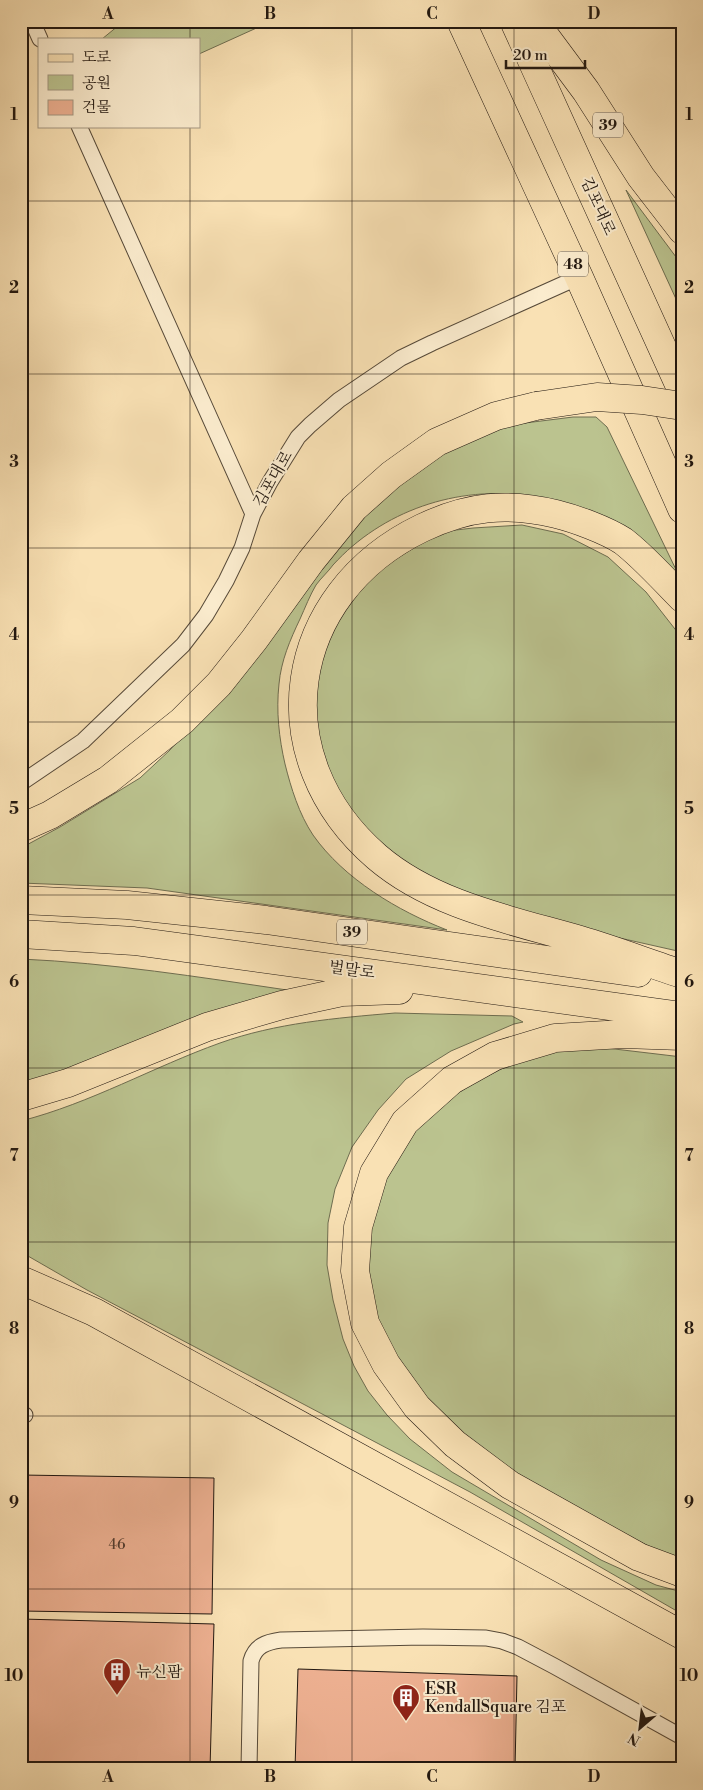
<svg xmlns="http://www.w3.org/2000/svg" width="703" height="1790" font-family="'Libre Bodoni','Noto Serif KR',serif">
<rect width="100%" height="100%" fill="#f9e1b4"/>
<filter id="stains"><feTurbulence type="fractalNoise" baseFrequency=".004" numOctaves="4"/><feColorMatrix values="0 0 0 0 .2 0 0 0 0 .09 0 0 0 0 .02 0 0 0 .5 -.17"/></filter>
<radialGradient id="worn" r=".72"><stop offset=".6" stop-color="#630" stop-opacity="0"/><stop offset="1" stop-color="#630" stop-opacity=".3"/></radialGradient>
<path fill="#bbc38f" stroke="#6e6d50" d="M 124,21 L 272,21 L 199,54 L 199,39 L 102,39 Z
M 626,190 L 682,265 L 682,312 Z
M 573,417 L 596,417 L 607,427 L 682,582 C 643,560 605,538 567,516 C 556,510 542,498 530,496 C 457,485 382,511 333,565 C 328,572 321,578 316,585 C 310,595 305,608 300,619 C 290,640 281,661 279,684 C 276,711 279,738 285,764 C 291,788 299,814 313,835 C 344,879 398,911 447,930 L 147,888 L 21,883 L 21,848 L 60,827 L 140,778 L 170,750 L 217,696 L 385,477 L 509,425 Z
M 522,525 L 563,534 L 608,557 L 646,592 L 682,638 L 682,952 L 473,905 L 353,834 L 309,742 L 308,682 L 356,584 L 439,532 L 473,528 Z
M 21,959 C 110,963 199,977 287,990 L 21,1090 Z
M 395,1013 L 512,1016 L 523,1022 L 514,1024 L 451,1051 L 406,1079 L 378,1110 L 352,1147 L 335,1189 L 328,1223 L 327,1265 L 333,1300 L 343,1339 L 354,1366 L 368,1391 L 387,1415 L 410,1439 L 452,1472 L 601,1560 L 656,1585 L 682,1592 L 682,1614 L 470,1492 L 87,1290 L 21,1252 L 21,1121 C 91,1103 153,1067 220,1043 C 276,1023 336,1018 395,1013 Z
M 570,1047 L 606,1048 L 682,1057 L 682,1563 L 504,1473 L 433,1416 L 370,1311 L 365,1262 L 377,1192 L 410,1134 L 442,1104 L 473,1083 L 501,1069 L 540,1053 Z"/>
<path fill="#edb091" stroke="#211710" d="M 21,1475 L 214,1478 L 212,1614 L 21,1611 Z
M 21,1619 L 214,1624 L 210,1769 L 21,1769 Z
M 298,1669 L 517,1676 L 515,1769 L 295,1769 Z"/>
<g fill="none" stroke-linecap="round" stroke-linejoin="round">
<defs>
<path id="lane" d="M 32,21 L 40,39
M 79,126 L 253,514
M 21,783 L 83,741 L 183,645 L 206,615 L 226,581 L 242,548 L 253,514 L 270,482 L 298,437 L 310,425 L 339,400 L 401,358 L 432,343 L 579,277
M 21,1415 L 25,1415
M 249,1769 L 251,1661 C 255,1646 266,1642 281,1640 L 423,1637 L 486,1638 L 502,1641 L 518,1647 L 554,1666 L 682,1737"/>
<path id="primary" d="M 461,21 L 579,277 L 682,509
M 514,21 L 682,391"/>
<path id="highway" d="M 534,21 L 586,91 L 641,177 L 682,230
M 682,598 C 664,580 644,557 623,541 C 606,530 576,519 556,514 C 507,502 468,506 422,528 C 285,594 261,757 377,857 C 433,905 511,920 580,940 C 614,950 648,963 682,974
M 21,828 L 50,815 L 108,780 L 182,721 L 219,684 L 254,640 L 311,561 L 354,508 L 391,475 L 437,442 L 496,416 L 536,406
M 21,900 L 127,905 L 266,920 L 638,973
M 21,934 L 134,941 L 682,1016
M 682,1036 L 623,1034 L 555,1038 L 495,1056 L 452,1080 L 405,1122 L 374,1173 L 358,1227 L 355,1271 L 365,1323 L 386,1364 L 417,1407 L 455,1444 L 510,1485 L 639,1557 L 682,1573
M 21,1097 L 68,1083 L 207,1027 L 282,1005 L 342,992 L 399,990
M 21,1280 L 94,1312 L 682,1635"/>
</defs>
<use href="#lane" stroke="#574a39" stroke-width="17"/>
<use href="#primary" stroke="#211710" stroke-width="29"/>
<use href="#highway" stroke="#211710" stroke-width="29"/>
<use href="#lane" stroke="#fbecce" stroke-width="15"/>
<use href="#primary" stroke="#f9e1b4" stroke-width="28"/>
<use href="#highway" stroke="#f9e1b4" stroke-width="28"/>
<defs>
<path id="highway-bridge" d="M 536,406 L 597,397 L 642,400 L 682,406"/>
</defs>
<use href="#highway-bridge" stroke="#211710" stroke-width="29" stroke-linecap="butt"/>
<use href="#highway-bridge" stroke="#f9e1b4" stroke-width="28"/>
</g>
<path fill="none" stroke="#211710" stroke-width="1" stroke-opacity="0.55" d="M 190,21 L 190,39M 352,21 L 352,1769M 514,21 L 514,1769M 190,126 L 190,1769M 21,201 L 682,201M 21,374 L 682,374M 21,548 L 682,548M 21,722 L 682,722M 21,895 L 682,895M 21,1068 L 682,1068M 21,1242 L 682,1242M 21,1416 L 682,1416M 21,1589 L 682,1589"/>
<defs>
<symbol id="building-pin" viewBox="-11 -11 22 30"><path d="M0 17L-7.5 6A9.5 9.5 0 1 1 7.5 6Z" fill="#8f2418" stroke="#fbecce"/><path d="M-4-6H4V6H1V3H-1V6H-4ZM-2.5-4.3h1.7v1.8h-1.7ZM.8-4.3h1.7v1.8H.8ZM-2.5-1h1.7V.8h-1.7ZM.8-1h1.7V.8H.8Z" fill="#fff"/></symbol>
</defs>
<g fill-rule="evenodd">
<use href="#building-pin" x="101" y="1656" width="32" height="43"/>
<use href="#building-pin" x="390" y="1682" width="32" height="43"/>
</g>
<g text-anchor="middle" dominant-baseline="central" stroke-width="4" stroke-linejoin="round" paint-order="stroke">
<g font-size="14" fill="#543d30">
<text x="117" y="1545">46</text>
</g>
<g fill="#fbecce" stroke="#625749" stroke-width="1">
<rect x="593" y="112.5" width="30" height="25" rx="4"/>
<rect x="558" y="251.5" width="30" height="25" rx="4"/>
<rect x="337" y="919.5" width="30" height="25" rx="4"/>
</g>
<g font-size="15" font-weight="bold" fill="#211710">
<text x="608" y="125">39</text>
<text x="573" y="264">48</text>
<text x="352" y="932">39</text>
</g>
<g font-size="16" fill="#211710" stroke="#fbecce">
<text transform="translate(598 206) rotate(66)">김포대로</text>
<text transform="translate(273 479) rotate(-60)">김포대로</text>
<text transform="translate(352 970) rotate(8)">벌말로</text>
</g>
<g font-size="16" fill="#211710" stroke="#fbecce" text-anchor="start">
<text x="136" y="1672">뉴신팜</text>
<text x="425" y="1689">ESR<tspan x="425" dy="18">KendallSquare 김포</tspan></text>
</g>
</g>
<rect width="703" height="1790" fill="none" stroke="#f9e1b4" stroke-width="55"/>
<rect x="38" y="38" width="162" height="90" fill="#fbecce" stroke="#a49782"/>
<rect x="48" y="54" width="25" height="8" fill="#f9e1b4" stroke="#a49782"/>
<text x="82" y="62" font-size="15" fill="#211710">도로</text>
<rect x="48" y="75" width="25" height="15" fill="#bbc38f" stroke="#a49782"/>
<text x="82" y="88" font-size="15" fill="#211710">공원</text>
<rect x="48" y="100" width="25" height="15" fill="#edb091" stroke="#a49782"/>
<text x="82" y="112" font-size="15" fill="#211710">건물</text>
<g transform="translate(640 1728) rotate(208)" stroke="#fbecce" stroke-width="4" paint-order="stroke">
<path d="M0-4L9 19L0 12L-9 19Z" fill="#211710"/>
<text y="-8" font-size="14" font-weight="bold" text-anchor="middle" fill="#211710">N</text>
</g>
<path d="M506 60v8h79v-8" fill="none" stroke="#211710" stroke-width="2.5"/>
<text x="513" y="60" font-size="15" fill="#211710" stroke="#fbecce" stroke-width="4" paint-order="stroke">20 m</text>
<rect x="28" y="28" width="648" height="1734" fill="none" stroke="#211710" stroke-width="2"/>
<g font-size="16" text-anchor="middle" font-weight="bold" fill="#211710">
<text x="108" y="19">A</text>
<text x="270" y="19">B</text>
<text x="432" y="19">C</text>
<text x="594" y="19">D</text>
<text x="14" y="120">1</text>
<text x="689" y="120">1</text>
<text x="14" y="293">2</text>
<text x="689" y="293">2</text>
<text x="14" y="467">3</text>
<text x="689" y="467">3</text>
<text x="14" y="640">4</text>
<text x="689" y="640">4</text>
<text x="14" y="814">5</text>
<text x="689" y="814">5</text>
<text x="14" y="987">6</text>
<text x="689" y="987">6</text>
<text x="14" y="1161">7</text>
<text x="689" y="1161">7</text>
<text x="14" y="1334">8</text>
<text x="689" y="1334">8</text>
<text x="14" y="1508">9</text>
<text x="689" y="1508">9</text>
<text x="14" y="1681">10</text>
<text x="689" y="1681">10</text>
<text x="108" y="1782">A</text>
<text x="270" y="1782">B</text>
<text x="432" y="1782">C</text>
<text x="594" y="1782">D</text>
</g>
<rect width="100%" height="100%" filter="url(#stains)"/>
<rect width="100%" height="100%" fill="url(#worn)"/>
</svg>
